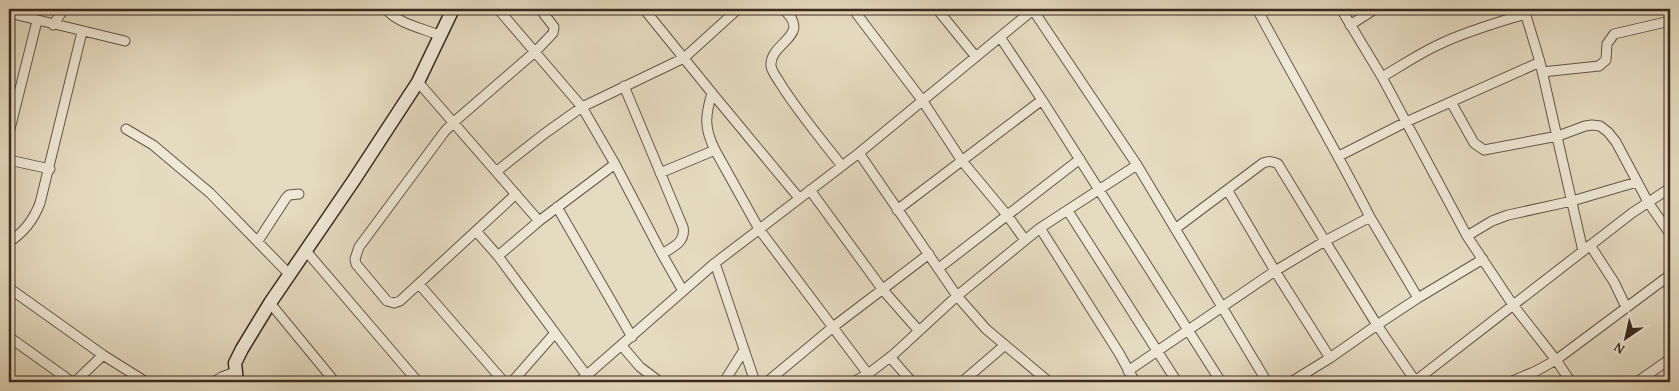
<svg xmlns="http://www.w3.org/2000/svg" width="1679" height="391" font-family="'Gentium Book Plus',serif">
<rect width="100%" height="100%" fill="#e5dbc0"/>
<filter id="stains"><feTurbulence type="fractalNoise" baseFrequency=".004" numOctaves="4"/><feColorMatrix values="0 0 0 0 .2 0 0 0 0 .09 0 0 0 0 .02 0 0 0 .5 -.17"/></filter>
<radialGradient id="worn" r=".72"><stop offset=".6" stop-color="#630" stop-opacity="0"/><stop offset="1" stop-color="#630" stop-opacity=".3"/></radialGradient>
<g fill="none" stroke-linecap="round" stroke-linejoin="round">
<defs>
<path id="street" d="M 386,9 C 398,24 423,28 441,36
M 498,9 L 582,107 L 615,164 L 662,254 L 683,291
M 644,9 L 712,93 C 705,116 704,128 715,150
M 783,9 C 814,36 769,42 771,66 C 772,72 777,78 780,83 C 798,112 821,139 842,166
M 853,9 L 922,100 L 962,161 L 1007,215 L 1025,240
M 937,9 L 976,57
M 1341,9 L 1382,77 L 1467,236 L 1513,305 L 1556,360 L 1571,382
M 1524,9 L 1540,62 L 1583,251
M 1033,10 L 1137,165 L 1267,382
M 9,13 L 125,41
M 53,25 L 64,9
M 1350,25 L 1375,9
M 1542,72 L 1599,66 L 1606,60 L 1607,44 L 1614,34 L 1670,21
M 1382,77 C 1401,66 1420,53 1440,44 C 1467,31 1496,23 1525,14
M 418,82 L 539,221
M 624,86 L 683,227 C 686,242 673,247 662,254
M 712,93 L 799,198
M 1042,100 L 1221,382
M 1451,102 L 1474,143 L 1484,150 L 1558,136 L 1585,126 L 1592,125 L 1600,126 L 1608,132 L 1616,142 L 1648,202 L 1670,234
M 126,129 L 153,145 L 210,193 L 290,275
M 9,133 L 37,21
M 859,153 L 957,296 L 1040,228 L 1137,165
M 1339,156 L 1406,122 L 1540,62
M 9,160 L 50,169
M 497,171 L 544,134 L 582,107 L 684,58 L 738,9
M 660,173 L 715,150 L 759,229 L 868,374 L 853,382
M 810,190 L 883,290 L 919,331
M 1228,191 L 1275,271 L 1330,358
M 516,194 L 400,301 L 394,303 L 387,301 L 356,264 L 355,259 L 359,247 L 445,131 L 454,122 L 536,51 L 553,33 L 554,27 L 540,9
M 557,207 L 632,337
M 897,210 L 1042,100 L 1000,37
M 1068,211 L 1177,382
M 1370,217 L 1418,298 L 1377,325 L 1416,382
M 1040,228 L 1119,353 L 1135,382
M 1175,229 L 1263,163 C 1269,161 1272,161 1278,164 L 1325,241 L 1370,217 C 1334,147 1294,78 1257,9
M 476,231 L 498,256 L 587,376
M 1467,236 L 1492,221 L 1508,215 L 1572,201 L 1637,182
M 258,241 L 286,198 L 289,195 L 299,194
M 9,242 C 23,233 34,219 40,203 L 82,32
M 1590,245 L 1614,282 L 1626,307
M 306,251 L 418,382
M 498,256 L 539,221 L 615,164
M 715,263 L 755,382
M 939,268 L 1080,159
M 419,284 L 504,382
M 9,288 L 103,355 L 146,382
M 1418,298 L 1483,259
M 270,303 L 335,382
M 9,337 L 72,382
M 622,346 L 640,367 L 660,382
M 890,357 L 912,382
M 1128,371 L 1275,271 L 1325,241 L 1377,325 L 1330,358 L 1291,382
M 868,374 L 894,354 L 957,296 L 986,329 L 1049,382
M 75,382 L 103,355
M 213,382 L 222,377 L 235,372
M 512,382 L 555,333
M 579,382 L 715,263 L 859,153 L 1034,9
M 724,382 L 744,350
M 767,382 L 833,327 L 929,254
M 962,382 L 1005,345
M 1414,382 L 1632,213 L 1670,188
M 1510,382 L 1536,371 L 1556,360 L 1670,275
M 1637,382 L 1670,359"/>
<path id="secondary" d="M 237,382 L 235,363 L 242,349 L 270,303 L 354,180 L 418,82 L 453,9"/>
</defs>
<use href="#street" stroke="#655647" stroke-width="11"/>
<use href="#secondary" stroke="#3a291f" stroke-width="15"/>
<use href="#street" stroke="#eee8d6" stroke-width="9"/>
<use href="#secondary" stroke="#eee8d6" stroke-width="12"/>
</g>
<rect width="1679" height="391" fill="none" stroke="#e5dbc0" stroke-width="30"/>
<rect x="10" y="10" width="1659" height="371" fill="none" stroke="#3a291f" stroke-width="2.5"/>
<rect x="15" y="15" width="1649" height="361" fill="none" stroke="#3a291f"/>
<g transform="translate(1626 338) rotate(214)" stroke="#eee8d6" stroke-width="4" paint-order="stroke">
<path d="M0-4L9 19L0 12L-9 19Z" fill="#3a291f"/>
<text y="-8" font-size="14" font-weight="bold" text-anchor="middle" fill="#3a291f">N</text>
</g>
<rect width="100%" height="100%" filter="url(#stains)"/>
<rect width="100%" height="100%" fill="url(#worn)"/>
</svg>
